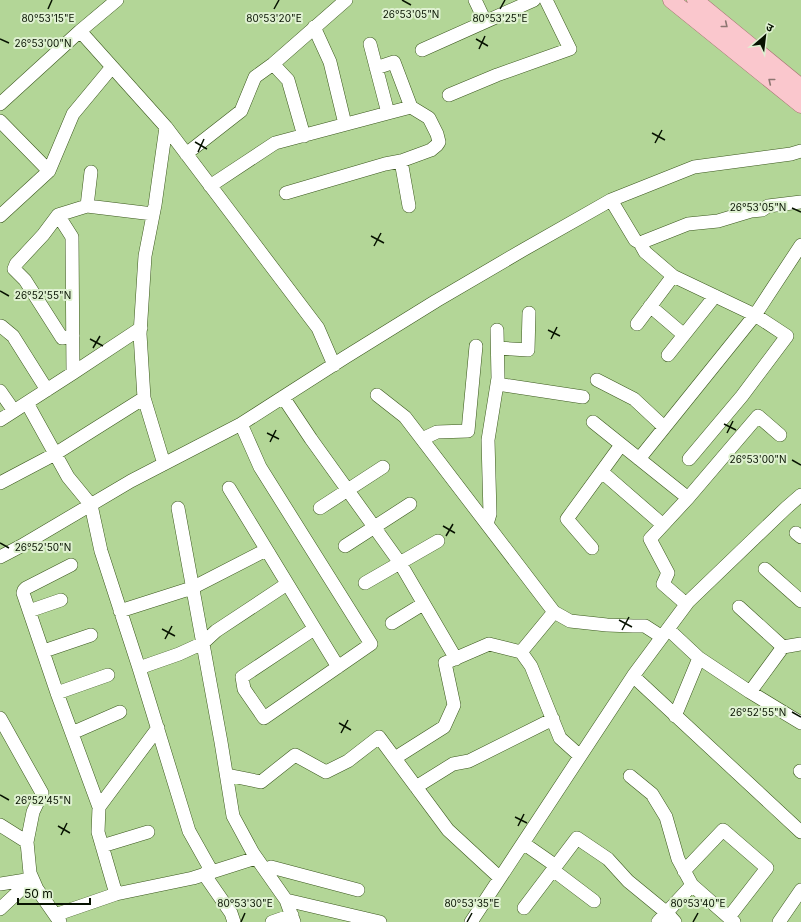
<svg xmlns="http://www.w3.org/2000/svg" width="801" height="922" font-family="Inter,'Noto Sans Devanagari',sans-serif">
<rect width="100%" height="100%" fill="#b3d697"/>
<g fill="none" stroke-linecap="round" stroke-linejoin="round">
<defs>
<path id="minor" d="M 475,0 L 485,21
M 314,27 L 330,62 L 345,124
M 80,31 L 166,127 L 318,328 L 334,365
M 422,50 L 534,0
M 273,64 L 288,80 L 304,136
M 449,95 L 497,75 L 570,49 L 546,0
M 0,104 L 80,31 L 117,0
M 388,113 L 411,107
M 0,121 L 49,171
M 186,154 L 241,111 L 255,77 L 273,64 L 346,0
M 401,161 L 409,206
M 91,172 L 87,206 L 153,214
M 210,186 L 275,143 L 388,113 L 370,44
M 286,193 L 385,164 L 401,161 L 431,150 L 437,145 L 439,142 L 437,134 L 429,118 L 411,107 L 394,62 L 376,68
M 611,200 L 635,240 L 640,243 L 645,252 L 673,276 L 755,315 L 787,336 L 742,396 L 689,459
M 58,215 L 72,237 L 73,373
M 0,216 L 49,171 L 73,114 L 112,67 L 112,68
M 640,243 L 688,224 L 718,221 L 751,211 L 762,210 L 768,206 L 801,202
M 650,306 L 684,335
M 637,324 L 673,276
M 0,326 L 1,326 L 13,336 L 47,390
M 73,336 L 62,338 L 25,280 L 14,269 L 16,264 L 43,235 L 58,215 L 87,206
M 498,348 L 528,350 L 529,313
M 668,355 L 715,296
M 597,380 L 634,399 L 664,427
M 497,384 L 583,397
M 0,391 L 14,411
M 377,395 L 405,417 L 554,612 L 570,621 L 607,625 L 633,626 L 645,626 L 662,637
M 283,397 L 311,439 L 400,563 L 456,659
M 27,403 L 68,477 L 91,505 L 101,551 L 139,668 L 189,831 L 212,872
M 0,420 L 73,373 L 141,328
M 593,422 L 688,498
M 241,424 L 260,467 L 371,644 L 264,718 L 244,689 L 242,677 L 314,629
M 422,439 L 437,432 L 468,431 L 476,346
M 639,459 L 755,315 L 801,245
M 164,464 L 144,398 L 140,334 L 145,256 L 155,205 L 166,127
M 602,472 L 663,525
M 0,483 L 55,454 L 144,398
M 229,488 L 338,667
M 178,508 L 221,742 L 233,816 L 253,853 L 286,900 L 294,922
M 320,508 L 383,467
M 487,524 L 490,514 L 488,440 L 498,378 L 497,330
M 796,533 L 801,537
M 345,546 L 410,504
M 592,548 L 567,519 L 621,445
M 0,557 L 21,546 L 131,481 L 241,424 L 344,358 L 436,301 L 523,250 L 611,200 L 694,167 L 791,154 L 801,151
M 71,565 L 26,588 L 24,590 L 23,593 L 57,693 L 99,807 L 98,832 L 116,894
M 765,569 L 801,601
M 365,583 L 438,541
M 686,604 L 663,584 L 668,573 L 650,539 L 688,498 L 758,416 L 780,435
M 739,607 L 783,647
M 29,611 L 61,600
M 120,611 L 192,588 L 266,550
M 392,623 L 423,604
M 668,629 L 699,658 L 750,692 L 801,723
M 44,651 L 91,635
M 521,652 L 554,612
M 139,668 L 179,654 L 203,643 L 216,631 L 287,584
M 633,676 L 801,832
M 750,692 L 783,647 L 801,644
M 57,693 L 108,675
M 675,716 L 699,658
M 0,718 L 42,793 L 33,812 L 27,842 L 30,873 L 37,889 L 60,922
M 72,733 L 120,712
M 395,758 L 444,727 L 454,705 L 445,663 L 489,644 L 521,652 L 531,666 L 560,738 L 580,756
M 800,771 L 801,772
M 227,775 L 261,782 L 295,755 L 326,772 L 348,761 L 379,737 L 448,830 L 500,878
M 630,776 L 652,794 L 666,817 L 678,859 L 692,885 L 734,922
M 416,787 L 453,764 L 469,761 L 553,719
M 99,807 L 158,728
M 0,825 L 27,842
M 523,843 L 556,866
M 102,846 L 148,832
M 265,870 L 271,867 L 358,890
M 553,870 L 594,901
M 684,871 L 723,830 L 767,868 L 729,917
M 204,874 L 231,913 L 234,922
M 0,884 L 32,879
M 286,900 L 380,922
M 524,908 L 577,838 L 608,859 L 628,881 L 667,913 L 675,922
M 0,909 L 32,879
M 55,915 L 116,894 L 193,878 L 256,858
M 272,922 L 292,915
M 471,922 L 633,676 L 688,602 L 786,508 L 801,495
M 658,922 L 692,885
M 779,922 L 801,890"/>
<path id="major" d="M 671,0 L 801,105
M 695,0 L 801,87"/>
</defs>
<use href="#minor" stroke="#3b581d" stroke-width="14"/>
<use href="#major" stroke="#a36f6f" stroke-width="17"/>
<use href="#minor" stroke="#fff" stroke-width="13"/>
<use href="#major" stroke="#fac7cd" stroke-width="16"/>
</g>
<defs><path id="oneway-chevron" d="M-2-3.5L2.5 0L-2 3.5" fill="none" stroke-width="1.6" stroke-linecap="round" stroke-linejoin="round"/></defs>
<g stroke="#8d7671">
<use href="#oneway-chevron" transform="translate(725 25) rotate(39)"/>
<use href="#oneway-chevron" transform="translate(771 81) rotate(-141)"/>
</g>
<path fill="none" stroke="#071200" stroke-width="1.5" d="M 402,0 L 411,5M 48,9 L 52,0M 274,9 L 279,0M 500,9 L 505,0M 0,39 L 9,43M 476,39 L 488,46M 479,49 L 485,36M 652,133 L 665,140M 195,142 L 207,149M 655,143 L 662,130M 198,152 L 204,139M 792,208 L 801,212M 371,236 L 384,243M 374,246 L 381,233M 0,291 L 9,296M 548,330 L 560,336M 90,339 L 103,346M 551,339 L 557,327M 93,348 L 100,336M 724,424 L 736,430M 267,433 L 279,439M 727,433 L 733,421M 270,442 L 276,430M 792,460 L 801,465M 443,526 L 455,533M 446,536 L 453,524M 0,543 L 9,548M 619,620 L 632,627M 162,629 L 175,636M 622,630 L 629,617M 165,639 L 172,626M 792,712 L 801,717M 339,723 L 351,730M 341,733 L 348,720M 0,795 L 9,800M 515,817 L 527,823M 58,826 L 70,833M 518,826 L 524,814M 61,835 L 67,823M 241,922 L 245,913M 467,922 L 472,913M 693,922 L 698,913"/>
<g font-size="10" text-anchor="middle" fill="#071200" stroke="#dff1d1" stroke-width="4" stroke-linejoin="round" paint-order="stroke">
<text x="411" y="18">26°53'05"N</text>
<text x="48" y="22">80°53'15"E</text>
<text x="274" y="22">80°53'20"E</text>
<text x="500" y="22">80°53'25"E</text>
<text x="43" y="47">26°53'00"N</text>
<text x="758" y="211">26°53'05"N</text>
<text x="43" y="299">26°52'55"N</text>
<text x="758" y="463">26°53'00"N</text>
<text x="43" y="551">26°52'50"N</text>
<text x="758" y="716">26°52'55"N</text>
<text x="43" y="804">26°52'45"N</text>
<text x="245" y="907">80°53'30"E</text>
<text x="472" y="907">80°53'35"E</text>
<text x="698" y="907">80°53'40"E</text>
</g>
<g transform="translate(765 36) rotate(28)" stroke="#dff1d1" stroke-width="3" paint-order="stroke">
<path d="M0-3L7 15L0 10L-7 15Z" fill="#071200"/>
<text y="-6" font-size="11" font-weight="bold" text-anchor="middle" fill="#071200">उ</text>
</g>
<path d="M18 898v6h72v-6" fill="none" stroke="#071200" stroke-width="2"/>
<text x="24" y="898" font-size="12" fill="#071200" stroke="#dff1d1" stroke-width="3" paint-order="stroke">50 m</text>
</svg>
